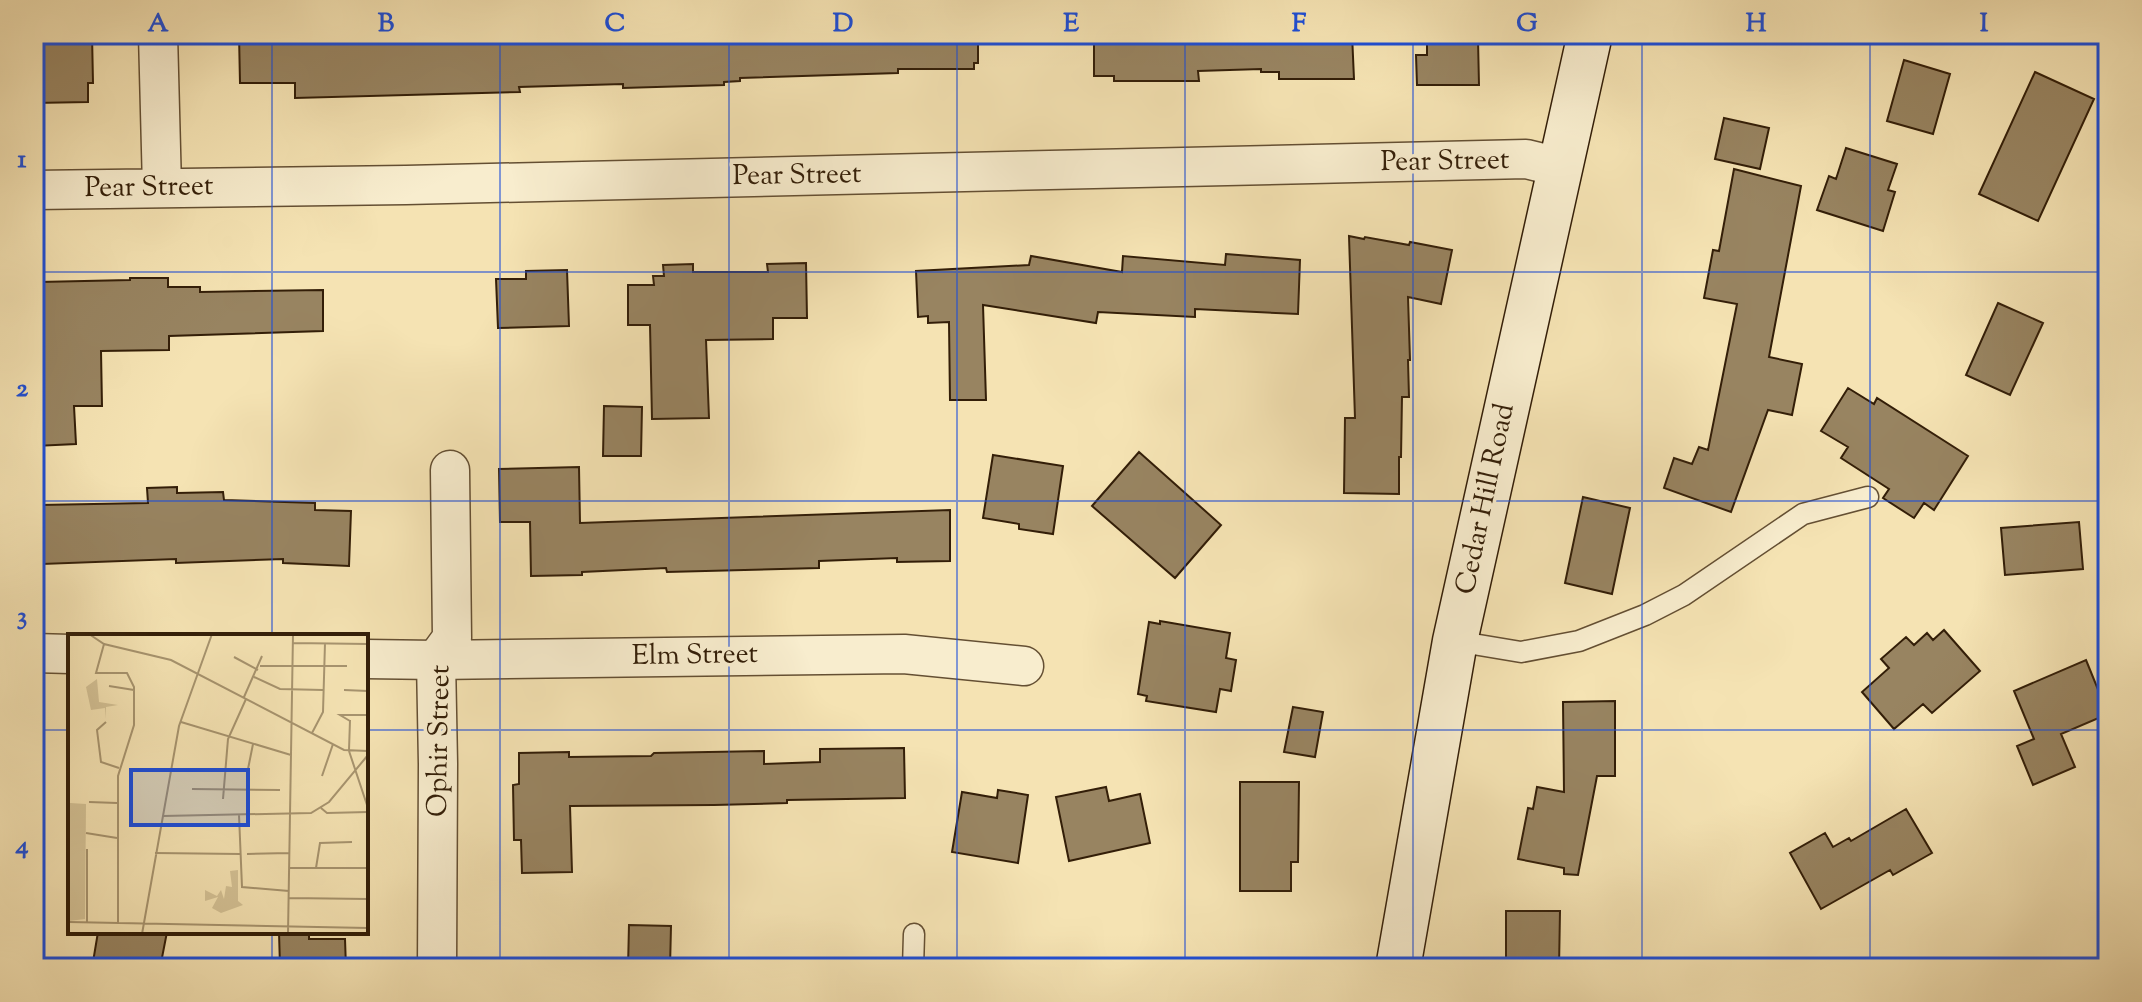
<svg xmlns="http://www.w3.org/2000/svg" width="2142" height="1002" font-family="'Sorts Mill Goudy',serif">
<rect width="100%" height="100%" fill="#f5e3b3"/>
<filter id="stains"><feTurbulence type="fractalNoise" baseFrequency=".0025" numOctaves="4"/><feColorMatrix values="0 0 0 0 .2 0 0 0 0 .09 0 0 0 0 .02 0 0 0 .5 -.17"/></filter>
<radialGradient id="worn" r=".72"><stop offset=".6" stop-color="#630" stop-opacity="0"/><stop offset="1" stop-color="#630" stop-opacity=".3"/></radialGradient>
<path fill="#988461" stroke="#331e08" stroke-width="2" d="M 34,34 L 92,34 L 93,83 L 88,83 L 88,102 L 34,103 Z
M 239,34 L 350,34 L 350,40 L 581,34 L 978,34 L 978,63 L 974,63 L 974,69 L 898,69 L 898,73 L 740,78 L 740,81 L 724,82 L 724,85 L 623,88 L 623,84 L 519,87 L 520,92 L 295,98 L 295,83 L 240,83 Z
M 1094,34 L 1352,34 L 1354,79 L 1279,79 L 1279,72 L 1261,72 L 1261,69 L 1198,71 L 1199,81 L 1114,81 L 1114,76 L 1094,76 Z
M 1427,39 L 1478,39 L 1479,85 L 1417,85 L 1416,55 L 1427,55 Z
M 1904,60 L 1950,74 L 1933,134 L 1887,121 Z
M 2035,72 L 2094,99 L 2038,221 L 1979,194 Z
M 1724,118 L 1769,128 L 1760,169 L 1715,159 Z
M 1846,148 L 1897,164 L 1888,190 L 1895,192 L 1883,231 L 1817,210 L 1829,176 L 1836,179 Z
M 1734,169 L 1801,186 L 1769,357 L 1802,364 L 1792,415 L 1768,410 L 1731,512 L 1664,488 L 1674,458 L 1692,464 L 1699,447 L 1708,450 L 1737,304 L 1704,298 L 1713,250 L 1719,251 Z
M 1349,236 L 1364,239 L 1365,237 L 1409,245 L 1410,242 L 1452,250 L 1441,304 L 1408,297 L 1410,360 L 1408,360 L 1409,397 L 1402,397 L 1401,457 L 1399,457 L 1399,494 L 1344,493 L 1345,418 L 1355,418 Z
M 1226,254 L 1300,260 L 1298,314 L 1195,309 L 1195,317 L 1098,312 L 1096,323 L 983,305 L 986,400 L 950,400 L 949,322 L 928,323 L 928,316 L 918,317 L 916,271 L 1029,265 L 1031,256 L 1122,272 L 1123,256 L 1225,265 Z
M 806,263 L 807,318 L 773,318 L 773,339 L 706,340 L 709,418 L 652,419 L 650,325 L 628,325 L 628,285 L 654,285 L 653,276 L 664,276 L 663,265 L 693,264 L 693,272 L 768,272 L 767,264 Z
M 567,270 L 569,326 L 498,328 L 496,279 L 526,279 L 526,271 Z
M 130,278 L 168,278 L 168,287 L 200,287 L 200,292 L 323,290 L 323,331 L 169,336 L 169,350 L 101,351 L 102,406 L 74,406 L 76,444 L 35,446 L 34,355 L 39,355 L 39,282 L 130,280 Z
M 1998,303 L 2043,323 L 2010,395 L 1966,375 Z
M 1848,388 L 1874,404 L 1877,398 L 1968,456 L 1934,510 L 1924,503 L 1914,518 L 1883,498 L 1889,489 L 1841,458 L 1848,447 L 1821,431 Z
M 604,406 L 642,407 L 641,456 L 603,456 Z
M 1139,452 L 1221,525 L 1175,578 L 1092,506 Z
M 993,455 L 1063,466 L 1053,534 L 1019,529 L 1019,524 L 983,518 Z
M 579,467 L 580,523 L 950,510 L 950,561 L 897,562 L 897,558 L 819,561 L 819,568 L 667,572 L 666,568 L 582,572 L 582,575 L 531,576 L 530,522 L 500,522 L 499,469 Z
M 177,487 L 177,493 L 223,492 L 224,500 L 315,503 L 315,510 L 351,511 L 349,566 L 283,563 L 283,559 L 176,563 L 176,559 L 42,564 L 40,505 L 148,503 L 147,488 Z
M 1583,497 L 1630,508 L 1612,594 L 1565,583 Z
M 2079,522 L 2083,569 L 2005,575 L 2001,528 Z
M 1160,621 L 1230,633 L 1226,658 L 1236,660 L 1231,691 L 1220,689 L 1216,712 L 1146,701 L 1147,696 L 1138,694 L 1149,622 L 1160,624 Z
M 1944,630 L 1980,671 L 1932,713 L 1923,704 L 1894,729 L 1862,692 L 1889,668 L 1881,659 L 1906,637 L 1914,645 L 1927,633 L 1933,640 Z
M 2086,660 L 2108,714 L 2061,734 L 2075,767 L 2033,785 L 2017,746 L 2034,739 L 2014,691 Z
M 1615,701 L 1615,776 L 1597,776 L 1578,875 L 1564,874 L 1564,868 L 1518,859 L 1528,808 L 1533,809 L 1537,787 L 1564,792 L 1563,702 Z
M 1293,707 L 1323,712 L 1315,757 L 1284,752 Z
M 904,748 L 905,798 L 787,800 L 787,803 L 714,805 L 570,806 L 572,872 L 522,873 L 521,840 L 514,840 L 513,785 L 519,784 L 519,753 L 569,752 L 569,757 L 651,756 L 654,753 L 764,751 L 764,764 L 820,762 L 820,749 Z
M 1240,782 L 1299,782 L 1298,862 L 1291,862 L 1291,891 L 1240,891 Z
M 1106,787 L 1109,801 L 1140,794 L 1150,843 L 1069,861 L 1056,797 Z
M 998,790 L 1028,795 L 1018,863 L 952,852 L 962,792 L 997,798 Z
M 1906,809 L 1932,853 L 1893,875 L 1890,870 L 1821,909 L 1790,853 L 1825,833 L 1833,847 L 1849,838 L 1851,841 Z
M 1506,911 L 1560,911 L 1559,968 L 1506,968 Z
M 629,925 L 671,926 L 670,968 L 628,968 Z
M 98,932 L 167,932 L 160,968 L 92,968 Z
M 279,932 L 309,932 L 309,939 L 345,939 L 346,968 L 290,968 L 290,966 L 280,966 Z"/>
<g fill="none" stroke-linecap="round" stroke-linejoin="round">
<defs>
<path id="lane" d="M 1455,641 L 1521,652 L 1579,641 L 1645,615 L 1684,595 L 1803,514 L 1868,497
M 913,968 L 914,934"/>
<path id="street" d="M 158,34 L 162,188
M 34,190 L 406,185 L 1526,159 L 1559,167
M 34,653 L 70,654
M 366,659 L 436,660 L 904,654 L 1024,666
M 437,968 L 438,764 L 436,660 L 452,638 L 450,470"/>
<path id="secondary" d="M 1398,968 L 1455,641 L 1590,34"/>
</defs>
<use href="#lane" stroke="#644f33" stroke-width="23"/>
<use href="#street" stroke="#644f33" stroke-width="41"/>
<use href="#secondary" stroke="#331e08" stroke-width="47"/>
<use href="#lane" stroke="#f8edce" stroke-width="20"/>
<use href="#street" stroke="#f8edce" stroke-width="38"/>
<use href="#secondary" stroke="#f8edce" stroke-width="44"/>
</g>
<path fill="none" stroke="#1d4ed8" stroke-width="2" stroke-opacity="0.55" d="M 272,34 L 272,636M 500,34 L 500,968M 729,34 L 729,968M 957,34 L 957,968M 1185,34 L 1185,968M 1413,34 L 1413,968M 1642,34 L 1642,968M 1870,34 L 1870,968M 34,272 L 2108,272M 34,501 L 2108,501M 34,730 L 70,730M 366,730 L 2108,730M 272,932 L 272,968"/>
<g text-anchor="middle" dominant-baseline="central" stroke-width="7" stroke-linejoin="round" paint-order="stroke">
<g font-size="28" fill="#331e08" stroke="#f8edce">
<text transform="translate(1445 162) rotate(-1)">Pear Street</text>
<text transform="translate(797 176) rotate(-1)">Pear Street</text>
<text transform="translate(149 188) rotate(-1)">Pear Street</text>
<text transform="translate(1486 499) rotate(-78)">Cedar Hill Road</text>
<text transform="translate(695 656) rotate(-1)">Elm Street</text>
<text transform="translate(440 741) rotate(-89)">Ophir Street</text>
</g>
</g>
<g transform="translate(68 634)">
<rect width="300" height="300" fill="#f5e3b3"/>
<path d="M 29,45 L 31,68 L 50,71 L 38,73 L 38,85 L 37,74 L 23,76 L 18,53 ZM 0,117 L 2,169 L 18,170 L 17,285 L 1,287 L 1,300 ZM 170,236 L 170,267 L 175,271 L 153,279 L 144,274 L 150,263 L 137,267 L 137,256 L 149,262 L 153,256 L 156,265 L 158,252 L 164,253 L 162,237 Z" fill="#d4c296"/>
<path fill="none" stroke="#a7946f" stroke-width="2" d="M 21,0 L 36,10 L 103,26 L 276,116 L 300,117M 225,9 L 300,10M 36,10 L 28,39 L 59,39 L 66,53 L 66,91 L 50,142 L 50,289M 166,23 L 190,36M 192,32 L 279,32M 186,43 L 212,55 L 255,56M 41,52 L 66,56M 276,56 L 300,57M 176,63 L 194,22M 282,87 L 272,81 L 300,81M 38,88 L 29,96 L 33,128 L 51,134M 113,88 L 223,121M 244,99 L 255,78 L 257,9M 281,116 L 282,86M 281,117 L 300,174M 179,140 L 185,110M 254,142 L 265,110M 124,155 L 212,156M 155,165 L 160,105 L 178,65M 21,168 L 49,169M 253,174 L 259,179 L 300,178M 171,181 L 174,253 L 221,257M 95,182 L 243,179 L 261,168 L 300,121M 18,199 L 49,204M 87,219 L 172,220M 179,220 L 221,219M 221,234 L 300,234M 248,234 L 252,209 L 284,208M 221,264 L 300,265M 1,288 L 300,294M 19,288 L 19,215M 74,300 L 111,92 L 144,0M 220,300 L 225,0"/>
<path fill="#1d4ed8" fill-opacity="0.15" stroke="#1d4ed8" stroke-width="4" d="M 63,136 L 180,136 L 180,191 L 63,191 Z"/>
<rect width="300" height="300" fill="none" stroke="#331e08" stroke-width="4"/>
</g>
<rect width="2142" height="1002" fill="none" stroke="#f5e3b3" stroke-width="88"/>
<rect x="44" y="44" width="2054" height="914" fill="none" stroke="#1d4ed8" stroke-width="3"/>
<g font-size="26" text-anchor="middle" font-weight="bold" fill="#1d4ed8">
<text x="158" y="31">A</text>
<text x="386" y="31">B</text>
<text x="615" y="31">C</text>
<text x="843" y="31">D</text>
<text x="1071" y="31">E</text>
<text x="1299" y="31">F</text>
<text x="1527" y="31">G</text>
<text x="1756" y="31">H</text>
<text x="1984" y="31">I</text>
<text x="22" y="167">1</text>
<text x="22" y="396">2</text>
<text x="22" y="624">3</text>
<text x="22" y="853">4</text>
</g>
<rect width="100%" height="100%" filter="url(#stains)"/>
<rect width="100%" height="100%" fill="url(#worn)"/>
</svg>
